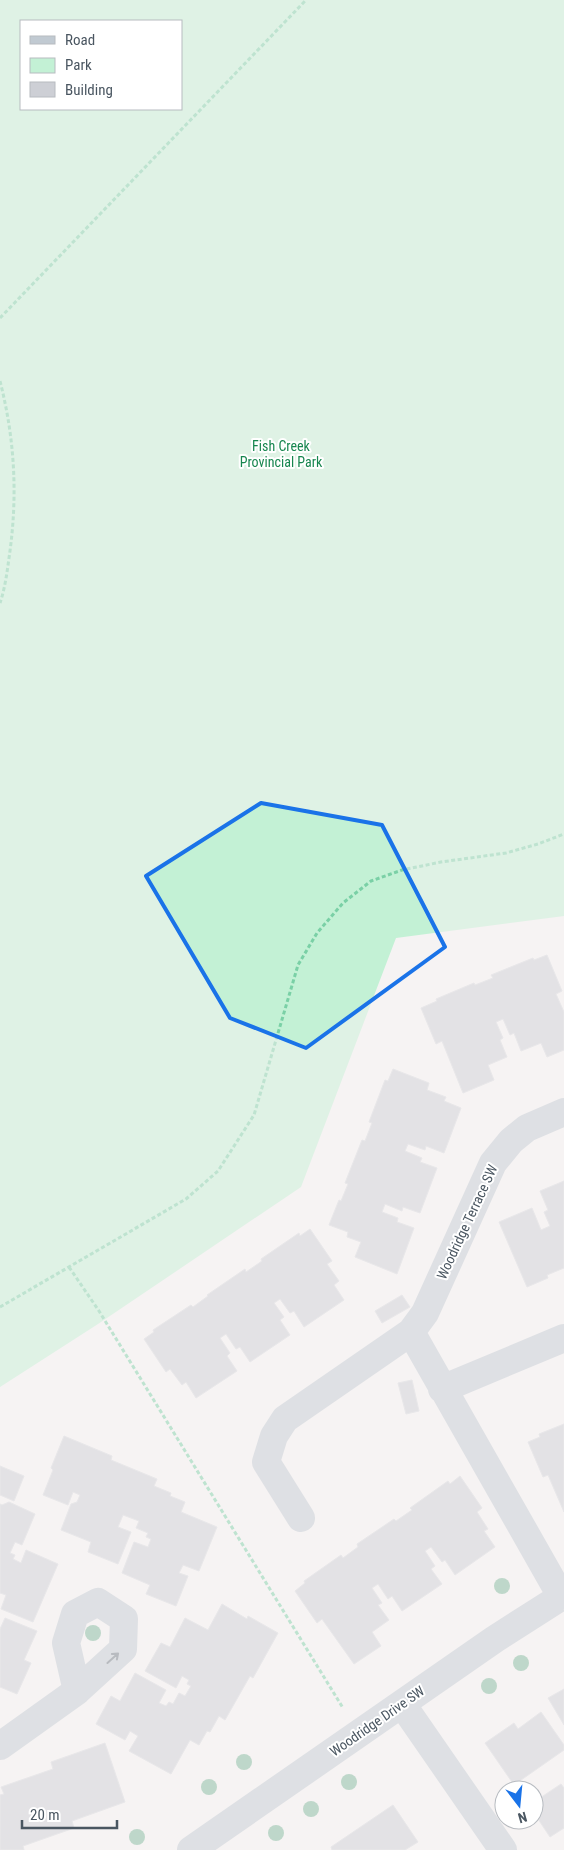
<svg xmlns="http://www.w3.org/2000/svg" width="564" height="1850" font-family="'Roboto Condensed',sans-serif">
<rect width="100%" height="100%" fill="#f5f3f3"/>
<path fill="#c3f1d5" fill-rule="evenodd" d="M 0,0 L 564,0 L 564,916 L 396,938 L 301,1187 L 98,1324 L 0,1387 ZM 21,21 L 181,21 L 181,109 L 21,109 Z"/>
<path fill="#cdcfd5" stroke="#d7d9de" d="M 547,955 L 562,991 L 556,994 L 564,1012 L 564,1050 L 547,1057 L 541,1043 L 521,1051 L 514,1033 L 510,1035 L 503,1019 L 496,1022 L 503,1038 L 500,1040 L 507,1057 L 488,1065 L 494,1080 L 463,1093 L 442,1041 L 436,1044 L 421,1008 L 437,1001 L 436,999 L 474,983 L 475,985 L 493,978 L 491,975 L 533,958 L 534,960 Z
M 393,1069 L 429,1083 L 427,1090 L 446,1097 L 444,1101 L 461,1108 L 444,1153 L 426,1146 L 425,1150 L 408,1144 L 405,1151 L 422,1158 L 420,1162 L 437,1168 L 420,1213 L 403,1207 L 402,1211 L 385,1204 L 382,1212 L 398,1218 L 397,1222 L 414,1228 L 397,1274 L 355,1257 L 361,1242 L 347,1237 L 348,1232 L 329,1225 L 339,1200 L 341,1201 L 348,1184 L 345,1183 L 362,1140 L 365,1141 L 372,1123 L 369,1122 L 385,1080 L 388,1081 Z
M 564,1181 L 564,1268 L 547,1275 L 548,1278 L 527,1287 L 499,1222 L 532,1208 L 541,1230 L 550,1226 L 544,1212 L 548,1210 L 540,1191 Z
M 310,1229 L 332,1261 L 327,1264 L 339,1281 L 334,1285 L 344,1300 L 304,1327 L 294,1311 L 290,1313 L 280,1299 L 274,1303 L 284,1317 L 280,1320 L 290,1335 L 250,1362 L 240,1347 L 236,1349 L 226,1334 L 220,1338 L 230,1353 L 227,1356 L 237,1371 L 196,1398 L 186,1382 L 182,1385 L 170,1369 L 166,1372 L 144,1339 L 154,1332 L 153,1330 L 191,1305 L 193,1307 L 208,1296 L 207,1295 L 245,1269 L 246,1272 L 262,1261 L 261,1259 L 299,1233 L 300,1236 Z
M 402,1295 L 410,1307 L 382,1323 L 375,1311 Z
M 412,1380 L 419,1411 L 406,1414 L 398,1383 Z
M 564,1424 L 564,1512 L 548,1475 L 543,1477 L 528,1442 L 540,1437 L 539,1434 Z
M 64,1436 L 112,1456 L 111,1460 L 157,1479 L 154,1486 L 171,1493 L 170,1496 L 185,1502 L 181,1512 L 217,1527 L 199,1571 L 183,1565 L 179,1573 L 188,1576 L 176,1606 L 146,1594 L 150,1585 L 122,1573 L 134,1542 L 148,1547 L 151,1539 L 146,1537 L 148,1533 L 136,1528 L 139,1521 L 123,1515 L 118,1527 L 131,1532 L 118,1564 L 88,1552 L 91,1542 L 61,1530 L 71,1504 L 77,1502 L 80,1495 L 73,1492 L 68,1505 L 43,1495 L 53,1470 L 51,1468 Z
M 0,1466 L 24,1476 L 14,1501 L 0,1495 Z
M 460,1476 L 482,1508 L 477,1512 L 488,1529 L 484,1531 L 495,1547 L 455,1575 L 445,1560 L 442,1562 L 431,1547 L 425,1551 L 435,1566 L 431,1569 L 442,1584 L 402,1611 L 392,1596 L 388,1599 L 378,1584 L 372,1588 L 382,1603 L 378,1605 L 389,1620 L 372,1632 L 381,1646 L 354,1664 L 322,1619 L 317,1623 L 295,1591 L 305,1583 L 304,1581 L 341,1555 L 343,1558 L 358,1547 L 357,1544 L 394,1519 L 396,1521 L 412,1510 L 410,1508 L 448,1481 L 450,1484 Z
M 9,1502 L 35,1514 L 22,1545 L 15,1542 L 10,1553 L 15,1555 L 13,1559 L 21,1563 L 26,1550 L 58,1564 L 33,1622 L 1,1609 L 6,1595 L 0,1593 L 0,1504 L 2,1505 Z
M 222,1604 L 247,1619 L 248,1616 L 278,1633 L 253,1678 L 250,1676 L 225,1720 L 219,1716 L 210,1732 L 207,1731 L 199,1745 L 190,1740 L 171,1774 L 129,1751 L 138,1736 L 130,1731 L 125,1740 L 96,1724 L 111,1696 L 120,1701 L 135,1673 L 166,1690 L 159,1703 L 166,1706 L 169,1702 L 173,1704 L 179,1693 L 185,1696 L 191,1686 L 187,1684 L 189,1680 L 182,1676 L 176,1688 L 145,1671 L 161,1643 L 170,1647 L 185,1618 L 208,1630 Z
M 5,1618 L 37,1631 L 24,1660 L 31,1663 L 17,1694 L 0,1687 L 0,1629 Z
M 564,1689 L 564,1725 L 548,1698 Z
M 541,1712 L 564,1745 L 564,1750 L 514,1785 L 485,1743 L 514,1723 L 518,1729 Z
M 105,1743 L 125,1802 L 72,1821 L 74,1828 L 23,1846 L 24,1850 L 0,1850 L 0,1795 L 4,1794 L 1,1787 L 53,1769 L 51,1762 Z
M 561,1784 L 564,1788 L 564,1828 L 550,1837 L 534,1813 L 534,1802 Z
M 393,1805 L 418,1842 L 405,1850 L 332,1850 L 331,1847 Z"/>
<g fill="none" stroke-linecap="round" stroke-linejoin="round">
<path stroke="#7ad0a6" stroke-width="3" stroke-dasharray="4 2.5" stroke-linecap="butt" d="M 0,318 L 306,0
M 0,381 C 15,440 18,497 9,558 C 7,573 5,588 0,603
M 69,1267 L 99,1311 L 343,1708
M 0,1307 L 186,1199 L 218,1171 L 254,1115 L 298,965 L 317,933 L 343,903 L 371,881 L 402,870 L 441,862 L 506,853 L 538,844 L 564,834"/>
<path stroke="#c1cad2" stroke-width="28" d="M 442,1389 L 564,1338
M 301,1518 L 266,1462 L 274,1436 L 285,1419 L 411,1332
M 561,1596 L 411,1332 L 425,1313 L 493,1163 L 511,1141 L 527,1128 L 564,1112
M 402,1704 L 503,1850
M 0,1746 L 77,1691 L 123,1649 L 124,1619 L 98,1602 L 75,1614 L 66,1643 L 77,1691
M 191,1850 L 495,1639 L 564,1595"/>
</g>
<g fill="#7bb799">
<circle cx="502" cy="1586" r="8"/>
<circle cx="93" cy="1633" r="8"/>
<circle cx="521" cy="1663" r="8"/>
<circle cx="489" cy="1686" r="8"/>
<circle cx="244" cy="1762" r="8"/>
<circle cx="349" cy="1782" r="8"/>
<circle cx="209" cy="1787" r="8"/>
<circle cx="311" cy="1809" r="8"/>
<circle cx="276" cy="1833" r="8"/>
<circle cx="137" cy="1837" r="8"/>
</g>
<defs><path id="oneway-shaft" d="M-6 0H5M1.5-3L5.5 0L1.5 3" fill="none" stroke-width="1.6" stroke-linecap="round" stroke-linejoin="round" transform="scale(1.25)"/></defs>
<use stroke="#6e7983" href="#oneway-shaft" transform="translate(113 1658) rotate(-42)"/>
<path d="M0 0H564V1850H0ZM 261,803 L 382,825 L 445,947 L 306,1048 L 230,1018 L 146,876 Z" fill="#f5f3f3" fill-opacity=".55" fill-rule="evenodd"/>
<path fill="none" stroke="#1a73e8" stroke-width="4" stroke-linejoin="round" d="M 261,803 L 382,825 L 445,947 L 306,1048 L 230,1018 L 146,876 Z"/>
<g text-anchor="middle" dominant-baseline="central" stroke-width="4" stroke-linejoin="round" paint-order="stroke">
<g font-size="14" fill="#17864f" stroke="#fff">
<text x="281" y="446">Fish Creek<tspan x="281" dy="16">Provincial Park</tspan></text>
</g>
<g font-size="14" fill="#4a5661" stroke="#fff">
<text transform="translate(467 1222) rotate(-65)">Woodridge Terrace SW</text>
<text transform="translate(377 1721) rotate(-35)">Woodridge Drive SW</text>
</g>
</g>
<rect x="20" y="20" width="162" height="90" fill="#ffffff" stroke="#b7bbc0"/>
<rect x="30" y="36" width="25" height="8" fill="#c1cad2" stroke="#b7bbc0"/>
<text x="65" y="45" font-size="15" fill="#4a5661">Road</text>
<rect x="30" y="58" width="25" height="15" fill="#c3f1d5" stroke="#b7bbc0"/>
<text x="65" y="70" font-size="15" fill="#4a5661">Park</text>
<rect x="30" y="82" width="25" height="15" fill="#cdcfd5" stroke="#b7bbc0"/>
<text x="65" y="95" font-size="15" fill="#4a5661">Building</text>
<g transform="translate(519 1805) rotate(164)"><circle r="24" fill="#ffffff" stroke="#b7bbc0"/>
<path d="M0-4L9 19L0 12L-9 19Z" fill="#1a73e8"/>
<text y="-8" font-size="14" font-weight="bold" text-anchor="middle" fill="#4a5661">N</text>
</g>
<path d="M22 1820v8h95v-8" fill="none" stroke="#4a5661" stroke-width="2.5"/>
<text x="30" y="1820" font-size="15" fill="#4a5661" stroke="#ffffff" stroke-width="4" paint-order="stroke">20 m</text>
</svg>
